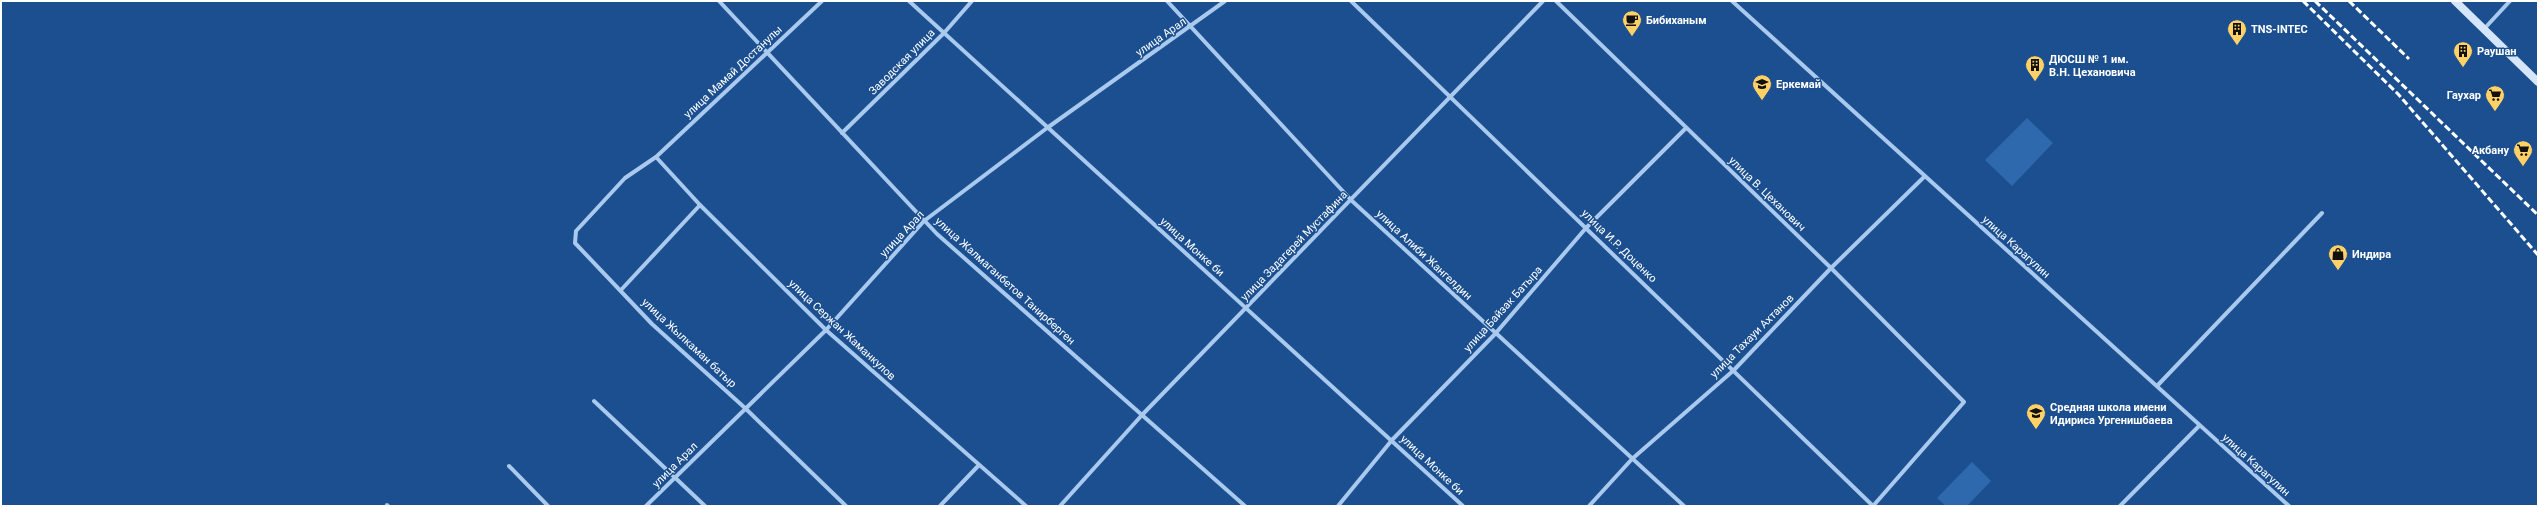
<svg xmlns="http://www.w3.org/2000/svg" width="2539" height="507" font-family="Roboto,sans-serif">
<rect width="100%" height="100%" fill="#1b4f8f"/>
<path fill="#2e69ad" d="M 2027,118 L 2053,143 L 2012,186 L 1985,160 Z
M 1972,462 L 1991,481 L 1967,506 L 1946,506 L 1937,498 Z"/>
<g fill="none" stroke-linecap="round" stroke-linejoin="round">
<path stroke="#a9c9ee" stroke-width="4" d="M 719,1 L 937,234 L 1245,506
M 822,1 L 656,157 L 625,178 L 576,231 L 575,243 L 652,324 L 745,408 L 846,506
M 909,1 L 1463,506
M 1167,1 L 1351,200 L 1684,506
M 1351,1 L 1873,506
M 1556,1 L 1831,268 L 1964,402 L 1873,506
M 1732,1 L 2289,506
M 2484,29 L 2510,1
M 842,133 L 944,33 L 972,1
M 656,157 L 700,205 L 826,330 L 1026,506
M 621,290 L 700,205
M 2157,386 L 2322,213
M 594,401 L 705,506
M 509,466 L 548,506
M 387,505 L 388,506
M 646,506 L 826,330 L 924,221 L 1047,128 L 1225,1
M 940,506 L 979,465
M 1060,506 L 1142,415 L 1543,1
M 1338,506 L 1392,440 L 1495,334 L 1586,228 L 1686,128
M 1589,506 L 1632,459 L 1734,370 L 1831,268 L 1925,176
M 2120,506 L 2199,426"/>
<path stroke="#d6e6fa" stroke-width="8" d="M 2455,1 L 2538,82"/>
<path stroke="#fff" stroke-width="3" stroke-dasharray="7 3" stroke-linecap="butt" d="M 2303,1 L 2398,94 L 2538,255
M 2315,1 L 2538,215
M 2349,1 L 2409,59"/>
</g>
<defs>
<symbol id="cafe-pin" viewBox="-11 -11 22 30"><path d="M0 17L-7.5 6A9.5 9.5 0 1 1 7.5 6Z" fill="#ffd166" stroke="#1b4f8f"/><path d="M-5.5-4.5H6V0H3Q3 3.5 0 3.5H-2.5Q-5.5 3.5-5.5 0ZM3-3.2v2h1.7v-2ZM-6 4.5H4V6H-6Z" fill="#111"/></symbol>
<symbol id="building-pin" viewBox="-11 -11 22 30"><path d="M0 17L-7.5 6A9.5 9.5 0 1 1 7.5 6Z" fill="#ffd166" stroke="#1b4f8f"/><path d="M-4-6H4V6H1V3H-1V6H-4ZM-2.5-4.3h1.7v1.8h-1.7ZM.8-4.3h1.7v1.8H.8ZM-2.5-1h1.7V.8h-1.7ZM.8-1h1.7V.8H.8Z" fill="#111"/></symbol>
<symbol id="school-pin" viewBox="-11 -11 22 30"><path d="M0 17L-7.5 6A9.5 9.5 0 1 1 7.5 6Z" fill="#ffd166" stroke="#1b4f8f"/><path d="M0-5L7-2L0 1L-7-2ZM-4 1L0 2.5L4 1V4Q0 6-4 4Z" fill="#111"/></symbol>
<symbol id="supermarket-pin" viewBox="-11 -11 22 30"><path d="M0 17L-7.5 6A9.5 9.5 0 1 1 7.5 6Z" fill="#ffd166" stroke="#1b4f8f"/><path d="M-6-5.5h2.5l.6 2H6L4.5 2H-2.5L-4.4-4H-6ZM-1.5 3.2a1.3 1.3 0 1 0 .1 0ZM3 3.2a1.3 1.3 0 1 0 .1 0Z" fill="#111"/></symbol>
<symbol id="shop-pin" viewBox="-11 -11 22 30"><path d="M0 17L-7.5 6A9.5 9.5 0 1 1 7.5 6Z" fill="#ffd166" stroke="#1b4f8f"/><path d="M-5-2.5h2.3a2.7 3.5 0 0 1 5.4 0H5L5.5 6h-11ZM-1.5-2.5h3a1.5 2.3 0 0 0-3 0Z" fill="#111"/></symbol>
</defs>
<g fill-rule="evenodd">
<use href="#cafe-pin" x="1621" y="9" width="22" height="30"/>
<use href="#building-pin" x="2226" y="18" width="22" height="30"/>
<use href="#building-pin" x="2452" y="40" width="22" height="30"/>
<use href="#building-pin" x="2024" y="54" width="22" height="30"/>
<use href="#school-pin" x="1751" y="73" width="22" height="30"/>
<use href="#supermarket-pin" x="2484" y="84" width="22" height="30"/>
<use href="#supermarket-pin" x="2512" y="139" width="22" height="30"/>
<use href="#shop-pin" x="2327" y="243" width="22" height="30"/>
<use href="#school-pin" x="2025" y="402" width="22" height="30"/>
</g>
<g text-anchor="middle" dominant-baseline="central" stroke-width="3" stroke-linejoin="round" paint-order="stroke">
<g font-size="11" font-weight="bold" fill="#fff" stroke="#1b4f8f" text-anchor="start">
<text x="1646" y="20">Бибиханым</text>
<text x="2251" y="29">TNS-INTEC</text>
<text x="2477" y="51">Раушан</text>
<text x="2049" y="59">ДЮСШ № 1 им.<tspan x="2049" dy="13">В.Н. Цехановича</tspan></text>
<text x="1776" y="84">Еркемай</text>
<text x="2481" y="95" text-anchor="end">Гаухар</text>
<text x="2509" y="150" text-anchor="end">Акбану</text>
<text x="2352" y="254">Индира</text>
<text x="2050" y="407">Средняя школа имени<tspan x="2050" dy="13">Идириса Ургенишбаева</tspan></text>
</g>
<g font-size="11" fill="#fff" stroke="#1b4f8f">
<text transform="translate(1161 37) rotate(-35)">улица Арал</text>
<text transform="translate(902 62) rotate(-45)">Заводская улица</text>
<text transform="translate(733 72) rotate(-43)">улица Мамай Достанулы</text>
<text transform="translate(1767 194) rotate(44)">улица В. Цеханович</text>
<text transform="translate(902 234) rotate(-47)">улица Арал</text>
<text transform="translate(1294 246) rotate(-46)">улица Задагерей Мустафина</text>
<text transform="translate(1619 246) rotate(44)">улица И.Р. Доценко</text>
<text transform="translate(1192 247) rotate(42)">улица Монке би</text>
<text transform="translate(2016 247) rotate(42)">улица Карагулин</text>
<text transform="translate(1424 255) rotate(43)">улица Алиби Жангелдин</text>
<text transform="translate(1005 281) rotate(42)">улица Жалмаганбетов Танирберген</text>
<text transform="translate(1503 309) rotate(-48)">улица Байзак Батыра</text>
<text transform="translate(842 330) rotate(43)">улица Сержан Жаманкулов</text>
<text transform="translate(1752 336) rotate(-45)">улица Тахауи Ахтанов</text>
<text transform="translate(689 343) rotate(43)">улица Жылкаман батыр</text>
<text transform="translate(675 465) rotate(-45)">улица Арал</text>
<text transform="translate(1432 465) rotate(43)">улица Монке би</text>
<text transform="translate(2256 465) rotate(42)">улица Карагулин</text>
</g>
</g>
<rect width="2539" height="507" fill="none" stroke="#ffffff" stroke-width="4"/>
</svg>
